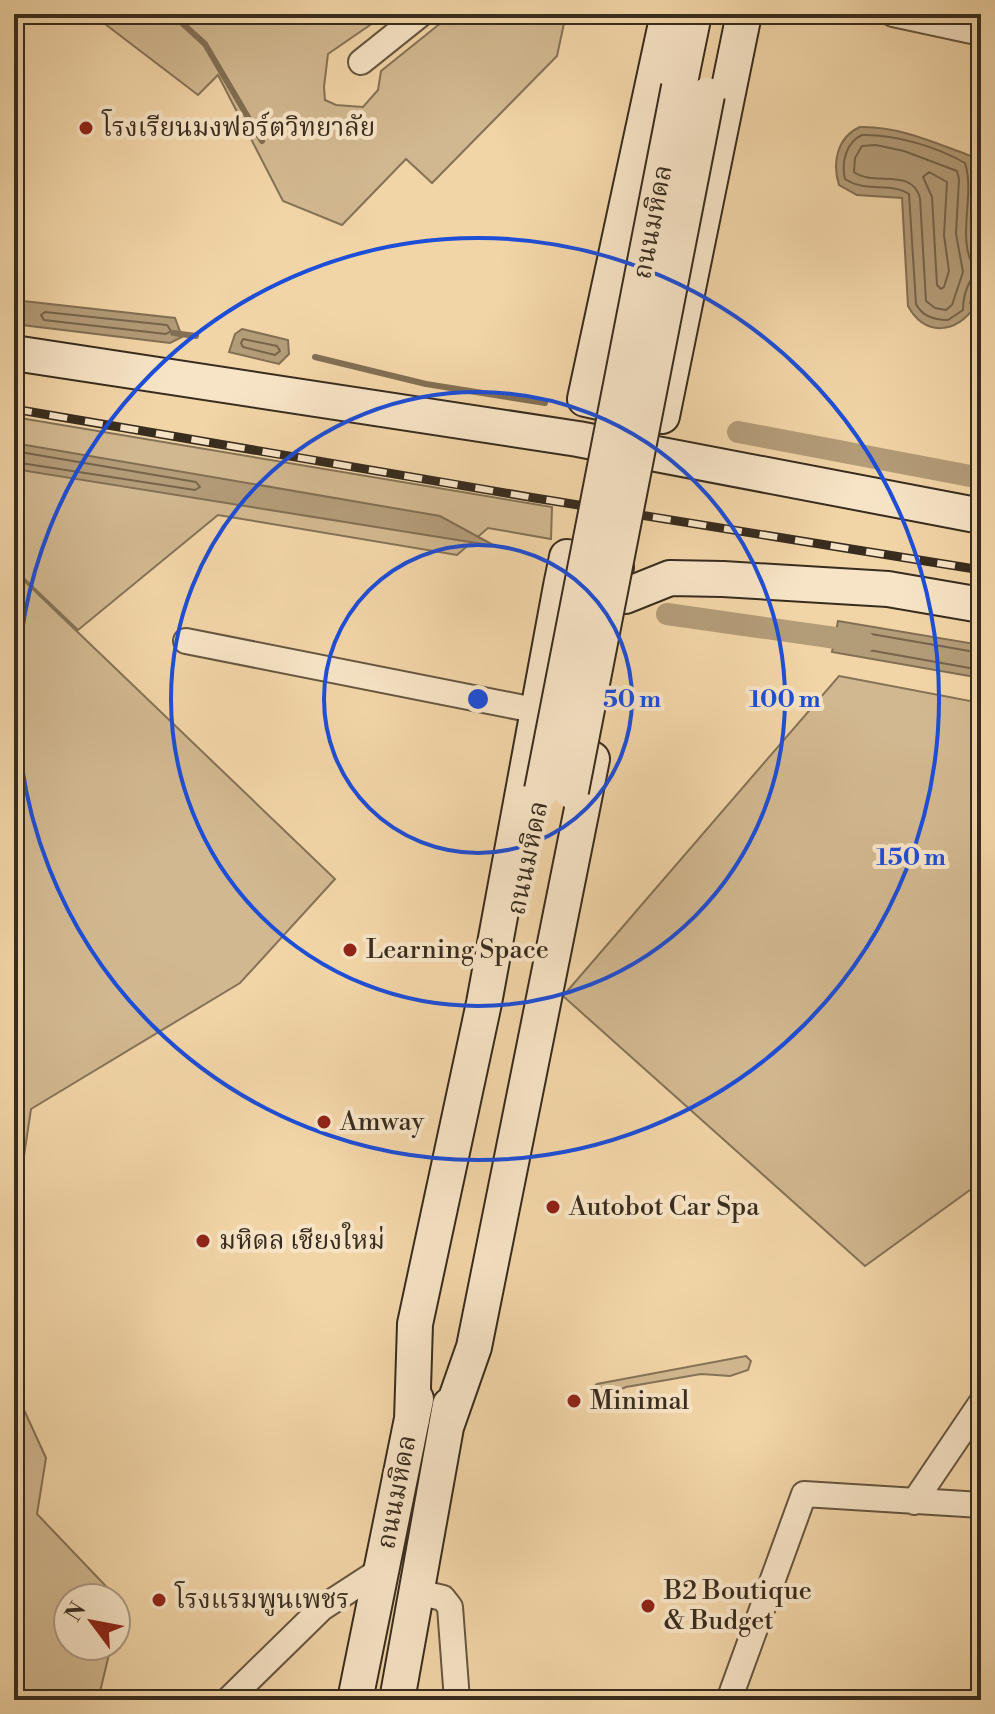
<svg xmlns="http://www.w3.org/2000/svg" width="995" height="1714" font-family="'Libre Bodoni','Noto Serif Thai',serif">
<rect width="100%" height="100%" fill="#f2d5a7"/>
<filter id="stains"><feTurbulence type="fractalNoise" baseFrequency=".0025" numOctaves="4"/><feColorMatrix values="0 0 0 0 .2 0 0 0 0 .09 0 0 0 0 .02 0 0 0 .5 -.17"/></filter>
<radialGradient id="worn" r=".72"><stop offset=".6" stop-color="#630" stop-opacity="0"/><stop offset="1" stop-color="#630" stop-opacity=".3"/></radialGradient>
<path fill="#d2b890" stroke="#857257" stroke-width="2" d="M 92,14 L 386,14 L 328,54 L 324,87 L 325,100 L 336,105 L 363,107 L 378,90 L 381,71 L 452,14 L 566,14 L 557,56 L 432,183 L 406,159 L 342,225 L 283,201 L 218,75 L 198,95 Z
M 14,417 L 552,507 L 551,539 L 488,528 L 457,555 L 218,515 L 78,630 L 14,569 Z
M 14,571 L 335,879 L 240,983 L 31,1109 L 14,1222 Z
M 839,676 L 981,703 L 981,1182 L 865,1266 L 563,996 Z
M 746,1356 L 751,1361 L 748,1370 L 730,1376 L 701,1374 L 626,1387 L 608,1395 L 594,1395 L 591,1389 L 597,1384 Z
M 14,1388 L 46,1458 L 37,1514 L 122,1603 L 116,1628 L 116,1598 L 68,1598 L 68,1646 L 111,1646 L 98,1700 L 14,1700 Z"/>
<path fill="#b39c78" stroke="#826f54" stroke-width="2" d="M 860,127 C 899,126 935,143 971,156 L 978,177 L 974,234 L 979,279 L 970,303 L 975,306 C 957,334 925,337 908,306 L 902,198 L 857,195 L 839,185 C 832,163 837,137 860,127 Z
M 14,300 L 175,318 L 182,337 L 170,343 L 14,324 Z
M 242,329 L 288,340 L 289,354 L 279,364 L 229,352 L 235,334 Z
M 14,443 L 440,516 L 495,546 L 14,469 Z
M 838,621 L 981,645 L 981,678 L 832,652 Z"/>
<g fill="none" stroke-linecap="round" stroke-linejoin="round">
<path stroke="#76644b" stroke-width="2" d="M 862,135 C 895,134 937,147 965,163 C 976,198 954,241 977,272 C 968,282 963,296 963,310 L 948,320 C 935,320 922,316 916,304 L 909,194 C 892,182 866,193 845,179 C 841,163 846,142 862,135 Z
M 876,145 L 904,151 L 957,171 L 959,179 L 956,234 L 963,272 L 952,305 L 946,310 L 935,308 L 926,301 L 920,198 C 912,167 874,187 854,172 L 855,158 L 862,146 Z
M 929,172 L 947,182 L 944,235 L 949,271 L 944,287 L 941,289 L 937,285 L 932,197 L 923,177 Z
M 45,312 L 167,325 L 171,331 L 166,334 L 44,320 L 41,315 Z
M 243,339 L 277,346 L 280,351 L 275,355 L 243,347 L 241,343 Z
M 14,451 L 196,482 L 200,487 L 195,490 L 14,462
M 981,653 L 848,630 L 844,633 L 842,642 L 846,646 L 981,670"/>
<path stroke="#826f54" stroke-width="6" d="M 172,14 L 205,44 L 262,141
M 173,333 L 196,336
M 315,357 L 426,384 L 545,403"/>
<path stroke="#b39c78" stroke-width="22" d="M 738,432 L 981,478
M 667,614 L 864,642"/>
<defs>
<path id="street" d="M 893,14 L 981,33
M 361,62 L 421,14
M 186,641 L 539,711
M 914,1502 L 981,1403
M 417,1592 L 443,1598 L 450,1607 L 457,1700
M 228,1700 L 322,1608 L 382,1569
M 729,1700 L 804,1494 L 981,1505"/>
<path id="secondary" d="M 668,14 L 585,399 L 662,416 L 744,14
M 679,87 L 694,14
M 14,353 L 578,439 L 981,516
M 561,586 L 567,557 L 616,567
M 625,596 L 670,578 L 723,579 L 888,589 L 981,605
M 412,1420 L 415,1324 L 484,1003 L 561,586 L 611,593
M 446,1427 L 474,1347 L 592,759
M 355,1700 L 416,1399
M 397,1700 L 450,1405"/>
</defs>
<use href="#street" stroke="#665640" stroke-width="28"/>
<use href="#secondary" stroke="#382c1e" stroke-width="38"/>
<use href="#street" stroke="#f7e4c6" stroke-width="24"/>
<use href="#secondary" stroke="#f7e4c6" stroke-width="34"/>
<defs>
<path id="rail" d="M 14,409 L 535,498 L 981,570"/>
</defs>
<use href="#rail" stroke="#382c1e" stroke-width="9"/>
<use href="#rail" stroke="#f7e4c6" stroke-width="6" stroke-dasharray="18" stroke-linecap="butt"/>
<defs>
<path id="secondary-bridge" d="M 542,790 L 679,87
M 571,791 L 707,95"/>
</defs>
<use href="#secondary-bridge" stroke="#382c1e" stroke-width="38" stroke-linecap="butt"/>
<use href="#secondary-bridge" stroke="#f7e4c6" stroke-width="34"/>
</g>
<g fill="none" stroke="#1d4ed8" stroke-width="4">
<circle cx="478" cy="699" r="154"/>
<circle cx="478" cy="699" r="307"/>
<circle cx="478" cy="699" r="461"/>
</g>
<g fill="#8f2418" stroke="#f7e4c6" stroke-width="3">
<circle cx="86" cy="128" r="8"/>
<circle cx="350" cy="950" r="8"/>
<circle cx="324" cy="1122" r="8"/>
<circle cx="553" cy="1207" r="8"/>
<circle cx="203" cy="1241" r="8"/>
<circle cx="574" cy="1401" r="8"/>
<circle cx="159" cy="1600" r="8"/>
<circle cx="648" cy="1606" r="8"/>
</g>
<g text-anchor="middle" dominant-baseline="central" stroke-width="8" stroke-linejoin="round" paint-order="stroke">
<g font-size="26" fill="#382c1e" stroke="#f7e4c6" text-anchor="start">
<text x="102" y="128">โรงเรียนมงฟอร์ตวิทยาลัย</text>
<text x="366" y="950">Learning Space</text>
<text x="340" y="1122">Amway</text>
<text x="569" y="1207">Autobot Car Spa</text>
<text x="219" y="1241">มหิดล เชียงใหม่</text>
<text x="590" y="1401">Minimal</text>
<text x="664" y="1591">B2 Boutique<tspan x="664" dy="30">&amp; Budget</tspan></text>
<text x="175" y="1600">โรงแรมพูนเพชร</text>
</g>
<g font-size="26" fill="#382c1e" stroke="#f7e4c6">
<text transform="translate(653 222) rotate(-79)">ถนนมหิดล</text>
<text transform="translate(528 858) rotate(-78)">ถนนมหิดล</text>
<text transform="translate(397 1492) rotate(-79)">ถนนมหิดล</text>
</g>
</g>
<circle cx="478" cy="699" r="12" fill="#1d4ed8" stroke="#f7e4c6" stroke-width="4"/>
<g font-size="24" text-anchor="middle" font-weight="bold" fill="#1d4ed8" stroke="#f7e4c6" stroke-width="8" stroke-linejoin="round" paint-order="stroke">
<text x="632" y="707">50 m</text>
<text x="785" y="707">100 m</text>
<text x="911" y="865">150 m</text>
</g>
<rect width="995" height="1714" fill="none" stroke="#f2d5a7" stroke-width="48"/>
<rect x="16" y="16" width="963" height="1682" fill="none" stroke="#382c1e" stroke-width="4"/>
<rect x="24" y="24" width="947" height="1666" fill="none" stroke="#382c1e" stroke-width="2"/>
<g transform="translate(92 1622) rotate(302)"><circle r="38" fill="#f7e4c6" stroke="#ab9a83" stroke-width="2"/>
<path d="M0-6L14 30L0 20L-14 30Z" fill="#8f2418"/>
<text y="-12" font-size="22" font-weight="bold" text-anchor="middle" fill="#382c1e">N</text>
</g>
<rect width="100%" height="100%" filter="url(#stains)"/>
<rect width="100%" height="100%" fill="url(#worn)"/>
</svg>
